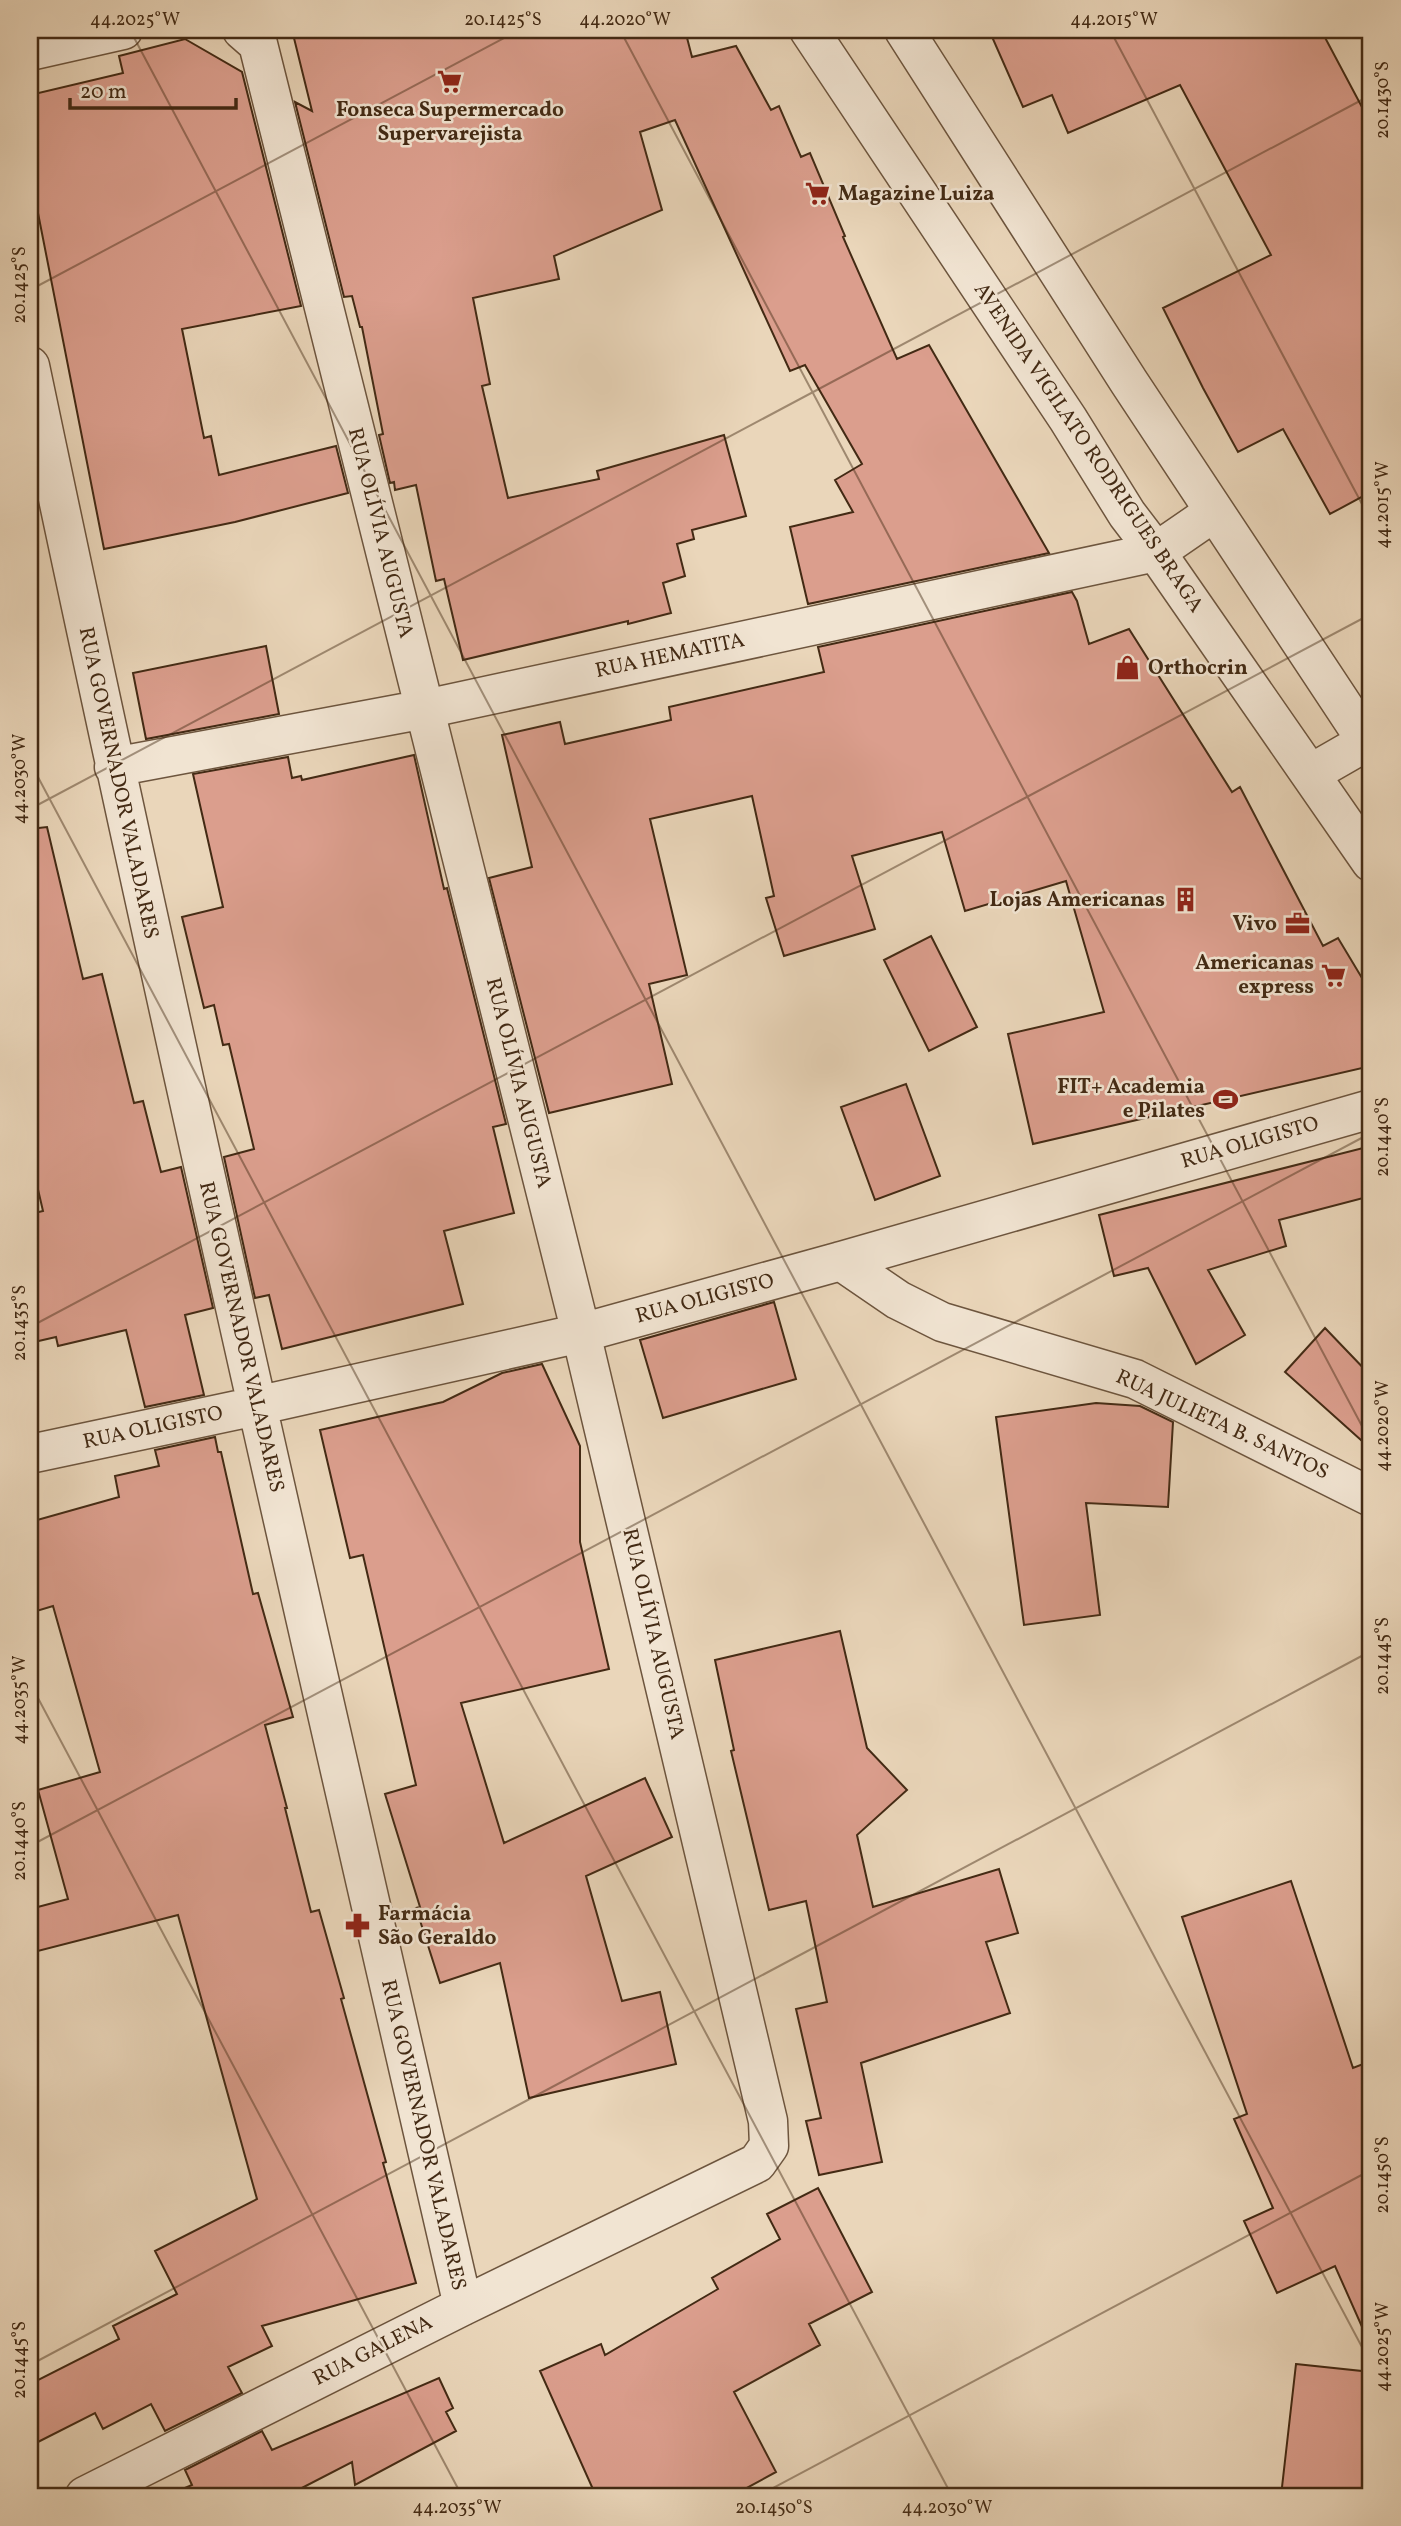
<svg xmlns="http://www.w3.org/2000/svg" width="1401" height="2526" font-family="Vollkorn,serif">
<rect width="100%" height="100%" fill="#ead6ba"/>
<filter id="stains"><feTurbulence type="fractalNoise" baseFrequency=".00286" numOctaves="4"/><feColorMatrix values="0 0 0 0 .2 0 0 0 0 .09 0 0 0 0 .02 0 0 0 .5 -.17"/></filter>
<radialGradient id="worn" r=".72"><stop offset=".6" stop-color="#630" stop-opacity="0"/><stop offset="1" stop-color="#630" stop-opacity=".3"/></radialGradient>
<path fill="#db9e8d" stroke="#432a14" stroke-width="2" d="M 292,30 L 685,30 L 692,57 L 736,46 L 771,110 L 779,106 L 801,157 L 810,153 L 845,236 L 843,237 L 897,359 L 929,345 L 1049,553 L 808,604 L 790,527 L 853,512 L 835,480 L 862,464 L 805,365 L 790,371 L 675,120 L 640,132 L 662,210 L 554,256 L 559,279 L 473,298 L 490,384 L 482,386 L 508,498 L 599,479 L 597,471 L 724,435 L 746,516 L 692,530 L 694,539 L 677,544 L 685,576 L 663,583 L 671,613 L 628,624 L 628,621 L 463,660 L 444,579 L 436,581 L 416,485 L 395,490 L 394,482 L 390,483 L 379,435 L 383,434 L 362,327 L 360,327 L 352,296 L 344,297 L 295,102 L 312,111 Z
M 989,30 L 1321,30 L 1371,124 L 1371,492 L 1330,514 L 1283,429 L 1238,452 L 1203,388 L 1163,308 L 1271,255 L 1180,85 L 1068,133 L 1052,95 L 1023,107 Z
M 185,39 L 242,72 L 301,306 L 182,329 L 204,438 L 211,436 L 219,475 L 336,446 L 348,493 L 235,522 L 104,549 L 38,213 L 36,213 L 30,188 L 30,95 L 123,73 L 119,56 Z
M 1072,592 L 1077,601 L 1089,644 L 1129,629 L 1232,792 L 1240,787 L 1323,946 L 1338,938 L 1371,993 L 1371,1066 L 1033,1144 L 1008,1034 L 1104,1012 L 1066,881 L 965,911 L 942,832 L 852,856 L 875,929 L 784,956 L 766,898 L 774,896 L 752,796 L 650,819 L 687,975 L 649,984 L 672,1084 L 549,1113 L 489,878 L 532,867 L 502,735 L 560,722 L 565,744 L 671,720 L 669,707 L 824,672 L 818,647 Z
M 266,646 L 279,714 L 146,739 L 133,673 Z
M 414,755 L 444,889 L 447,888 L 506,1124 L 493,1127 L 514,1213 L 444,1231 L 463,1304 L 282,1349 L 269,1295 L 255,1298 L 224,1157 L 254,1149 L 229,1044 L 223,1045 L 214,1005 L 204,1008 L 182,917 L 223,907 L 193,774 L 288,757 L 292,778 L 301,776 L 302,780 Z
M 47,827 L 83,979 L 102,974 L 134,1103 L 143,1101 L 161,1172 L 181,1167 L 213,1308 L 185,1315 L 204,1395 L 145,1407 L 126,1330 L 58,1346 L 56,1337 L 30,1343 L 30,1214 L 43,1211 L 30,1155 L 30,829 Z
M 931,936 L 977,1027 L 929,1051 L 884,960 Z
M 906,1084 L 940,1176 L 875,1200 L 841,1107 Z
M 1371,1146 L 1371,1196 L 1279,1220 L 1286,1246 L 1208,1270 L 1245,1335 L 1196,1364 L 1148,1268 L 1114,1276 L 1099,1215 Z
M 774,1302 L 796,1379 L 663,1418 L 640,1340 Z
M 1325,1328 L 1371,1376 L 1371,1449 L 1285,1372 Z
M 542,1364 L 580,1446 L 580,1542 L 609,1669 L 461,1703 L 504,1843 L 645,1778 L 672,1837 L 586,1876 L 622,2001 L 660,1992 L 676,2064 L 529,2098 L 500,1963 L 440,1983 L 416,1908 L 420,1907 L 385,1794 L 416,1785 L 363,1555 L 350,1558 L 320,1430 L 443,1402 L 502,1373 Z
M 1096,1403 L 1140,1406 L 1173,1422 L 1168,1507 L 1086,1503 L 1100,1615 L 1024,1625 L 996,1417 Z
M 215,1437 L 218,1452 L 221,1452 L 253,1594 L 258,1593 L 293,1717 L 265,1725 L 287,1808 L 285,1808 L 311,1912 L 319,1910 L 344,1998 L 341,1999 L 386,2162 L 383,2163 L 416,2283 L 262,2326 L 272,2346 L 228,2367 L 242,2393 L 165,2431 L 151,2404 L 103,2429 L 95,2413 L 30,2446 L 30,2384 L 119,2339 L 113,2326 L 177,2294 L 155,2251 L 257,2199 L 178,1915 L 30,1953 L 30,1909 L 68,1899 L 38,1790 L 100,1772 L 53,1606 L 30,1613 L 30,1522 L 119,1497 L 115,1476 L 159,1466 L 155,1450 Z
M 840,1631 L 867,1748 L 907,1790 L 857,1835 L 873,1907 L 999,1869 L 1018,1933 L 986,1942 L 1010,2013 L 861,2063 L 882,2162 L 819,2175 L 806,2121 L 821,2118 L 796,2009 L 827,2002 L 806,1901 L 769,1910 L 731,1751 L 734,1750 L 715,1660 Z
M 1291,1881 L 1353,2068 L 1371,2061 L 1371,2347 L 1335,2266 L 1277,2293 L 1244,2221 L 1273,2208 L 1234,2119 L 1247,2114 L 1182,1917 Z
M 818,2188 L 872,2292 L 809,2324 L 820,2345 L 734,2392 L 776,2472 L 732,2496 L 596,2496 L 540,2371 L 601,2344 L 605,2355 L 718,2289 L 712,2278 L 780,2239 L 767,2214 Z
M 1296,2364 L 1371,2372 L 1371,2496 L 1281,2496 Z
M 439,2378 L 453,2408 L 446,2412 L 456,2431 L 355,2485 L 352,2462 L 294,2492 L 296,2496 L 166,2496 L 192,2485 L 185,2470 L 262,2431 L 272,2450 Z"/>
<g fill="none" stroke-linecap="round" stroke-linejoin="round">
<defs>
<path id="minor" d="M 809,30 L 1068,419 L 1127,514 L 1156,552 L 1371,862
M 904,30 L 1129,382 L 1371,748
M 30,51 L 123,30
M 30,366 C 166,1014 314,1660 463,2306
M 114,767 L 425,709 L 1156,552 L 1214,512
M 1310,774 L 1371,739
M 841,1261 L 898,1300 L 942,1322 L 1135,1379 L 1371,1497
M 30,1454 L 256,1406 L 581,1333 L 841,1261 L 1371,1109
M 85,2496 L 463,2306 L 757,2163 L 769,2146 L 768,2121 L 581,1333 L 258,44 L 242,30"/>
</defs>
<use href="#minor" stroke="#6d553e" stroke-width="41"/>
<use href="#minor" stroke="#f1e4d2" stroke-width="38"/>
</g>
<path fill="none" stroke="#432a14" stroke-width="2" stroke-opacity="0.45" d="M 130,30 L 1371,2364M 620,30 L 1371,1443M 1110,30 L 1371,521M 30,290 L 519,30M 30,762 L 952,2496M 30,809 L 1371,95M 30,1327 L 1371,614M 30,1683 L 462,2496M 30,1846 L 1371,1133M 30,2365 L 1371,1651M 758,2496 L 1371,2170"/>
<defs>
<symbol id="supermarket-bare" viewBox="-9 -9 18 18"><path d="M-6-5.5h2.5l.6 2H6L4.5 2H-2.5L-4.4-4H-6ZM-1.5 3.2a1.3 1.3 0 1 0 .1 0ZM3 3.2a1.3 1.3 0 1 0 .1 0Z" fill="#8f2418" stroke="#f1e4d2" stroke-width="2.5" paint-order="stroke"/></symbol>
<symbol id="shop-bare" viewBox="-9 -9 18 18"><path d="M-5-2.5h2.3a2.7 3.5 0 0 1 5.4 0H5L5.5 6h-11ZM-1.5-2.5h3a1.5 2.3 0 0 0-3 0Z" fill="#8f2418" stroke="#f1e4d2" stroke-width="2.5" paint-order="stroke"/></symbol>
<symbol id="building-bare" viewBox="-9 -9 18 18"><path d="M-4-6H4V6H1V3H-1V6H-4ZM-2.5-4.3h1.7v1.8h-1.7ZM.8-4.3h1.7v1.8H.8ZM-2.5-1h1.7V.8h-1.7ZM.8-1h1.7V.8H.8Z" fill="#8f2418" stroke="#f1e4d2" stroke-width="2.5" paint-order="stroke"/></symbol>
<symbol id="office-bare" viewBox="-9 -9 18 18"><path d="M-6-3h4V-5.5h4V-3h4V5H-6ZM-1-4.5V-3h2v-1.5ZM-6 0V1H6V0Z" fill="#8f2418" stroke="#f1e4d2" stroke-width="2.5" paint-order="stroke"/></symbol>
<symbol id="stadium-bare" viewBox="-9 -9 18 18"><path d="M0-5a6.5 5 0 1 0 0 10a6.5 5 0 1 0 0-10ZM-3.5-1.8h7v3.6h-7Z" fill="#8f2418" stroke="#f1e4d2" stroke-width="2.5" paint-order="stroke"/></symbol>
<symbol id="pharmacy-bare" viewBox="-9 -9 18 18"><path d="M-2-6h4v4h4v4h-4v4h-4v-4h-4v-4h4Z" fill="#8f2418" stroke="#f1e4d2" stroke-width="2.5" paint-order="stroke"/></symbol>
</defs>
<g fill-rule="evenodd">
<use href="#supermarket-bare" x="432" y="64" width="35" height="35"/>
<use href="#supermarket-bare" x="800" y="176" width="35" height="35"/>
<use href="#shop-bare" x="1110" y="650" width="35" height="35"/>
<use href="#building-bare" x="1168" y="882" width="35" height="35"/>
<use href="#office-bare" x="1280" y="906" width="35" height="35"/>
<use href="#supermarket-bare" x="1316" y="958" width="35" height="35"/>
<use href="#stadium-bare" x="1208" y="1082" width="35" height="35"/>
<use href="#pharmacy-bare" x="340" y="1908" width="35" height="35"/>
</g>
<g text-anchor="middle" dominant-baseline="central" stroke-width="5" stroke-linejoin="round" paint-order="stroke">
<g font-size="21" font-weight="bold" fill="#432a14" stroke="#f1e4d2" text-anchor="end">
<text x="450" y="110" text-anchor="middle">Fonseca Supermercado<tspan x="450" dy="24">Supervarejista</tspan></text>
<text x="838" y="194" text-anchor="start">Magazine Luiza</text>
<text x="1148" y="668" text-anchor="start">Orthocrin</text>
<text x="1165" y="900">Lojas Americanas</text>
<text x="1277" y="924">Vivo</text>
<text x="1314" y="963">Americanas<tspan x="1314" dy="24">express</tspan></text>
<text x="1205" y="1087">FIT+ Academia<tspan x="1205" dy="24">e Pilates</tspan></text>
<text x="378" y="1914" text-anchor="start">Farmácia<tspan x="378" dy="24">São Geraldo</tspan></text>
</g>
<g font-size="21" fill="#432a14" stroke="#f1e4d2">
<text transform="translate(1088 448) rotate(56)">AVENIDA VIGILATO RODRIGUES BRAGA</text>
<text transform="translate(380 533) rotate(76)">RUA OLÍVIA AUGUSTA</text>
<text transform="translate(670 656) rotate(-12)">RUA HEMATITA</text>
<text transform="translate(118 783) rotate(78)">RUA GOVERNADOR VALADARES</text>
<text transform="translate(518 1083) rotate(76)">RUA OLÍVIA AUGUSTA</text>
<text transform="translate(1250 1143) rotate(-16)">RUA OLIGISTO</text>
<text transform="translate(705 1299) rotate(-15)">RUA OLIGISTO</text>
<text transform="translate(241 1337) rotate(77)">RUA GOVERNADOR VALADARES</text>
<text transform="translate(1222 1425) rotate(25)">RUA JULIETA B. SANTOS</text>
<text transform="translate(153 1428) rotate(-12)">RUA OLIGISTO</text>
<text transform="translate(653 1634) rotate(77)">RUA OLÍVIA AUGUSTA</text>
<text transform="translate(423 2135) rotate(77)">RUA GOVERNADOR VALADARES</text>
<text transform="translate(373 2351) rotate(-27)">RUA GALENA</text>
</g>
</g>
<rect width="1401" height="2526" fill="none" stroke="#ead6ba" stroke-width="77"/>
<path d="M70 98v10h166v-10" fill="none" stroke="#432a14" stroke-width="3.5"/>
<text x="80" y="98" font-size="21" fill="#432a14" stroke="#f1e4d2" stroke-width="5" paint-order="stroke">20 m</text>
<rect x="38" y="38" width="1324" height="2450" fill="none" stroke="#432a14" stroke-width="2.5"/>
<g font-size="18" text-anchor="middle" fill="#432a14">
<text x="135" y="25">44.2025°W</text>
<text x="503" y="25">20.1425°S</text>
<text x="625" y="25">44.2020°W</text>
<text x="1114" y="25">44.2015°W</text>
<text transform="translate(1382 100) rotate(-90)" y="6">20.1430°S</text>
<text transform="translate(19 285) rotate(-90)" y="6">20.1425°S</text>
<text transform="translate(1382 505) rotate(-90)" y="6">44.2015°W</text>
<text transform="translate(19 779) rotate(-90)" y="6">44.2030°W</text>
<text transform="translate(1382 1137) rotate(-90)" y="6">20.1440°S</text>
<text transform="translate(19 1323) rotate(-90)" y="6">20.1435°S</text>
<text transform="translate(1382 1426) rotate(-90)" y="6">44.2020°W</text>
<text transform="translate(1382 1656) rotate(-90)" y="6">20.1445°S</text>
<text transform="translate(19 1700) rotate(-90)" y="6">44.2035°W</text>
<text transform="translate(19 1841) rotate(-90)" y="6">20.1440°S</text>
<text transform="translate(1382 2175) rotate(-90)" y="6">20.1450°S</text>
<text transform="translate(1382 2347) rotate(-90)" y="6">44.2025°W</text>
<text transform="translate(19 2360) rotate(-90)" y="6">20.1445°S</text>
<text x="457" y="2513">44.2035°W</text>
<text x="774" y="2513">20.1450°S</text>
<text x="947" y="2513">44.2030°W</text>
</g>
<rect width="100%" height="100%" filter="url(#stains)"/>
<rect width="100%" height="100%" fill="url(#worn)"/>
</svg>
